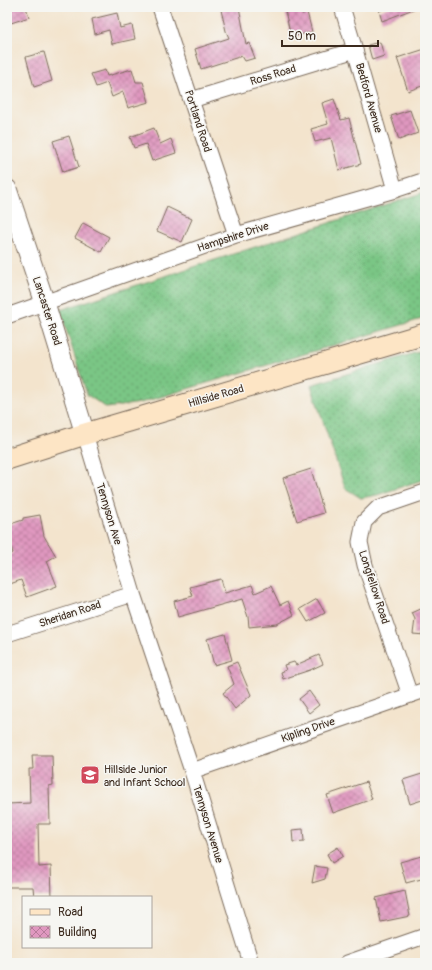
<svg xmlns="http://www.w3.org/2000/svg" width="432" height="970" font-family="Pangolin,sans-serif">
<defs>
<pattern id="grass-dots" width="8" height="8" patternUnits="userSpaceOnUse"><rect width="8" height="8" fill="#7ac685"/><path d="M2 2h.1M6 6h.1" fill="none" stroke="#65a16c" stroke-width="1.8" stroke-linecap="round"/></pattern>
<pattern id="building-cross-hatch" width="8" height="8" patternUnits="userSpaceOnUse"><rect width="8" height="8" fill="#e098c0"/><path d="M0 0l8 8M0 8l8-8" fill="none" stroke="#b77c9b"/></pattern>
</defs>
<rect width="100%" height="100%" fill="#f6f6f2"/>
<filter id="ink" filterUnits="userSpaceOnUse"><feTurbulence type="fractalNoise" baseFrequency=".025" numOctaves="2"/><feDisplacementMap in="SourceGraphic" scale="8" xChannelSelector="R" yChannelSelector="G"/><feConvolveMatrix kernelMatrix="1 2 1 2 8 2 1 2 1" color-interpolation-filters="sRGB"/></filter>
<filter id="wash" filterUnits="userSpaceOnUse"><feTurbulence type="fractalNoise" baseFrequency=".012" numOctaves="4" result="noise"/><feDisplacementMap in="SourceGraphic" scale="16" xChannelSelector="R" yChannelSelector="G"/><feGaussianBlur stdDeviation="0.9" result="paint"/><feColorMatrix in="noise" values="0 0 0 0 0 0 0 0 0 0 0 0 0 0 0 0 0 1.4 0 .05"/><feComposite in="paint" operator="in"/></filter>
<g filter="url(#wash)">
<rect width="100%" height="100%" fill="#f3e4cd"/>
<path fill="url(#grass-dots)" stroke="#5a7852" d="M 425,192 L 425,318 L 140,403 L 107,408 L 87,395 L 60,310 Z
M 425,350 L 425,479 L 377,495 L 361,498 L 345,488 L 311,385 Z"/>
<g id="blocks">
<path fill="url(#building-cross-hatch)" d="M 7,7 L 26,7 L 29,17 L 11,23 L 7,12 Z
M 229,7 L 239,7 L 246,44 L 249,43 L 255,58 L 245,61 L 242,56 L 201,69 L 195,49 L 229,38 L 226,31 L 221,10 Z
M 300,7 L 302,14 L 307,12 L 312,32 L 291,37 L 285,11 Z
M 389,7 L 416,7 L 416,8 L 382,21 L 379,11 Z
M 117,13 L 120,28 L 132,25 L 135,39 L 112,44 L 109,30 L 95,34 L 92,19 Z
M 380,42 L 384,56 L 372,60 L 368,45 Z
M 425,49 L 425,85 L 408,91 L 397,58 Z
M 44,52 L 52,81 L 34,87 L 26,57 Z
M 132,69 L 136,82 L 143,82 L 149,102 L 128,108 L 123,92 L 112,97 L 107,83 L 96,87 L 91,74 L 105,70 L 107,76 Z
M 334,99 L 341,120 L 349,118 L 361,164 L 339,170 L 331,138 L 315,142 L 311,129 L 328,124 L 322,103 Z
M 410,110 L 418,133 L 399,140 L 391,116 Z
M 154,128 L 160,144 L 171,139 L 176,153 L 152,161 L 146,144 L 134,148 L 130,137 Z
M 69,136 L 79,167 L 63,172 L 53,141 Z
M 167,207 L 192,219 L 182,242 L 157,231 Z
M 83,223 L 109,237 L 101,252 L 75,238 Z
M 311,469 L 324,513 L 297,521 L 283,478 Z
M 40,515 L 44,536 L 56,556 L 47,561 L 57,586 L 27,597 L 21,580 L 10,584 L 7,573 L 7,555 L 13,553 L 9,542 L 11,541 L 7,531 L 7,525 L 23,520 L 23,518 Z
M 221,579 L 225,593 L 252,585 L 255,593 L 271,586 L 280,605 L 288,601 L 294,615 L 277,624 L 249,627 L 248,617 L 242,599 L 178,617 L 174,601 L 193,596 L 190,587 Z
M 317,599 L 325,613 L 308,622 L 300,609 Z
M 425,607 L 425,635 L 413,634 L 415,619 L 412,613 Z
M 225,634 L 232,660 L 214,665 L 207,639 Z
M 319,655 L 323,664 L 310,670 L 283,679 L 281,672 L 286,670 L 284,665 L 294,662 L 296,665 Z
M 237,662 L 251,695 L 235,709 L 223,693 L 234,684 L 227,666 Z
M 309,691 L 319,705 L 309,713 L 299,699 Z
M 32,755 L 52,755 L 53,785 L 49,786 L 50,824 L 38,824 L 39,867 L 51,866 L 52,897 L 34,897 L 33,887 L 7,887 L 7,804 L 30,803 L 29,769 L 33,769 Z
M 425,773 L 425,799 L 410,804 L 403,780 Z
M 366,782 L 372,799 L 333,813 L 327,795 Z
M 303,829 L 304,841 L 293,842 L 292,830 Z
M 338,847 L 343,856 L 332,863 L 327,854 Z
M 425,855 L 425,878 L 406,883 L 400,862 Z
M 315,866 L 327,868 L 325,879 L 312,883 Z
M 405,891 L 410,916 L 381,922 L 376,898 Z"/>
</g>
</g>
<g filter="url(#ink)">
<use href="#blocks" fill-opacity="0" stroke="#7b6b5b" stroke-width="1"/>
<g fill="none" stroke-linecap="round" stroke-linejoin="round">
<defs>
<path id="minor" d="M 160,7 L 236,235
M 342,7 L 355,50 L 395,190
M 191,100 L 355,50
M 7,316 L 236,235 L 395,190 L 425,180
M 85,434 L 133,594 L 192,771 L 251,963
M 7,634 L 133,594
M 410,695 L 365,565 L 360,542 L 364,522 L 378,508 L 425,492
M 192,771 L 425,690
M 347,963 L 425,936"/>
<path id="tertiary" d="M 7,189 L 45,303 L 85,434"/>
<path id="secondary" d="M 7,459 L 85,434 L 425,334"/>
</defs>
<use href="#minor" stroke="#7b6b5b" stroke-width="17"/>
<use href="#tertiary" stroke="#7b6b5b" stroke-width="21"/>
<use href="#secondary" stroke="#7b6b5b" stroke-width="23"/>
<use href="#minor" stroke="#fff" stroke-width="15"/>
<use href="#tertiary" stroke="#fff" stroke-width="19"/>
<use href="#secondary" stroke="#fde5c5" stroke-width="21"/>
</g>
</g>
<defs>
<symbol id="school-square" viewBox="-11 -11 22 22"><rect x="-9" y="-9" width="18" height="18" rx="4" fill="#d1495b" stroke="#f6f6f2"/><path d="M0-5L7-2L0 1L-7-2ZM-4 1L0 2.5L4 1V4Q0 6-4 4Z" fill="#fff"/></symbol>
</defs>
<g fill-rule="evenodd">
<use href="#school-square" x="79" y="764" width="22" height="22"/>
</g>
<g text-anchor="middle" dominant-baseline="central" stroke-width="3" stroke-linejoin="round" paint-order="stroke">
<g font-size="11" fill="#3b2a1e" stroke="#f6f6f2">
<text transform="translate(273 75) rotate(-17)">Ross Road</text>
<text transform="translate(369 98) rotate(74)">Bedford Avenue</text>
<text transform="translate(198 121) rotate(72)">Portland Road</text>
<text transform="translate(233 237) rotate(-18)">Hampshire Drive</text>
<text transform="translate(47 311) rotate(72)">Lancaster Road</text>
<text transform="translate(216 396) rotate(-16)">Hillside Road</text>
<text transform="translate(109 514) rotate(73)">Tennyson Ave</text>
<text transform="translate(374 587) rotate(72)">Longfellow Road</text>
<text transform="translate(70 614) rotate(-18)">Sheridan Road</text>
<text transform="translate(308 730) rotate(-19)">Kipling Drive</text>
<text transform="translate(208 824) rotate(73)">Tennyson Avenue</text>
</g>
<g font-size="11" fill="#3b2a1e" stroke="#f6f6f2" text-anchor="start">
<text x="104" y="769">Hillside Junior<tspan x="104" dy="13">and Infant School</tspan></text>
</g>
</g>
<rect width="432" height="970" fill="none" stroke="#f6f6f2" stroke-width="24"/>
<rect x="22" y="896" width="130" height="52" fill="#f6f6f2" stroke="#aba49d"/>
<rect x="30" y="909" width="20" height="6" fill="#fde5c5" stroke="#aba49d"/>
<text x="58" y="916" font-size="12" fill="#3b2a1e">Road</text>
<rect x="30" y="926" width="20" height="12" fill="url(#building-cross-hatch)" stroke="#aba49d"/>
<text x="58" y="936" font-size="12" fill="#3b2a1e">Building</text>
<path d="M282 40v6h96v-6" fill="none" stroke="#3b2a1e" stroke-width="2"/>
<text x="288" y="40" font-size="12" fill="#3b2a1e" stroke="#f6f6f2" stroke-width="3" paint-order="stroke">50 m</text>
</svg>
